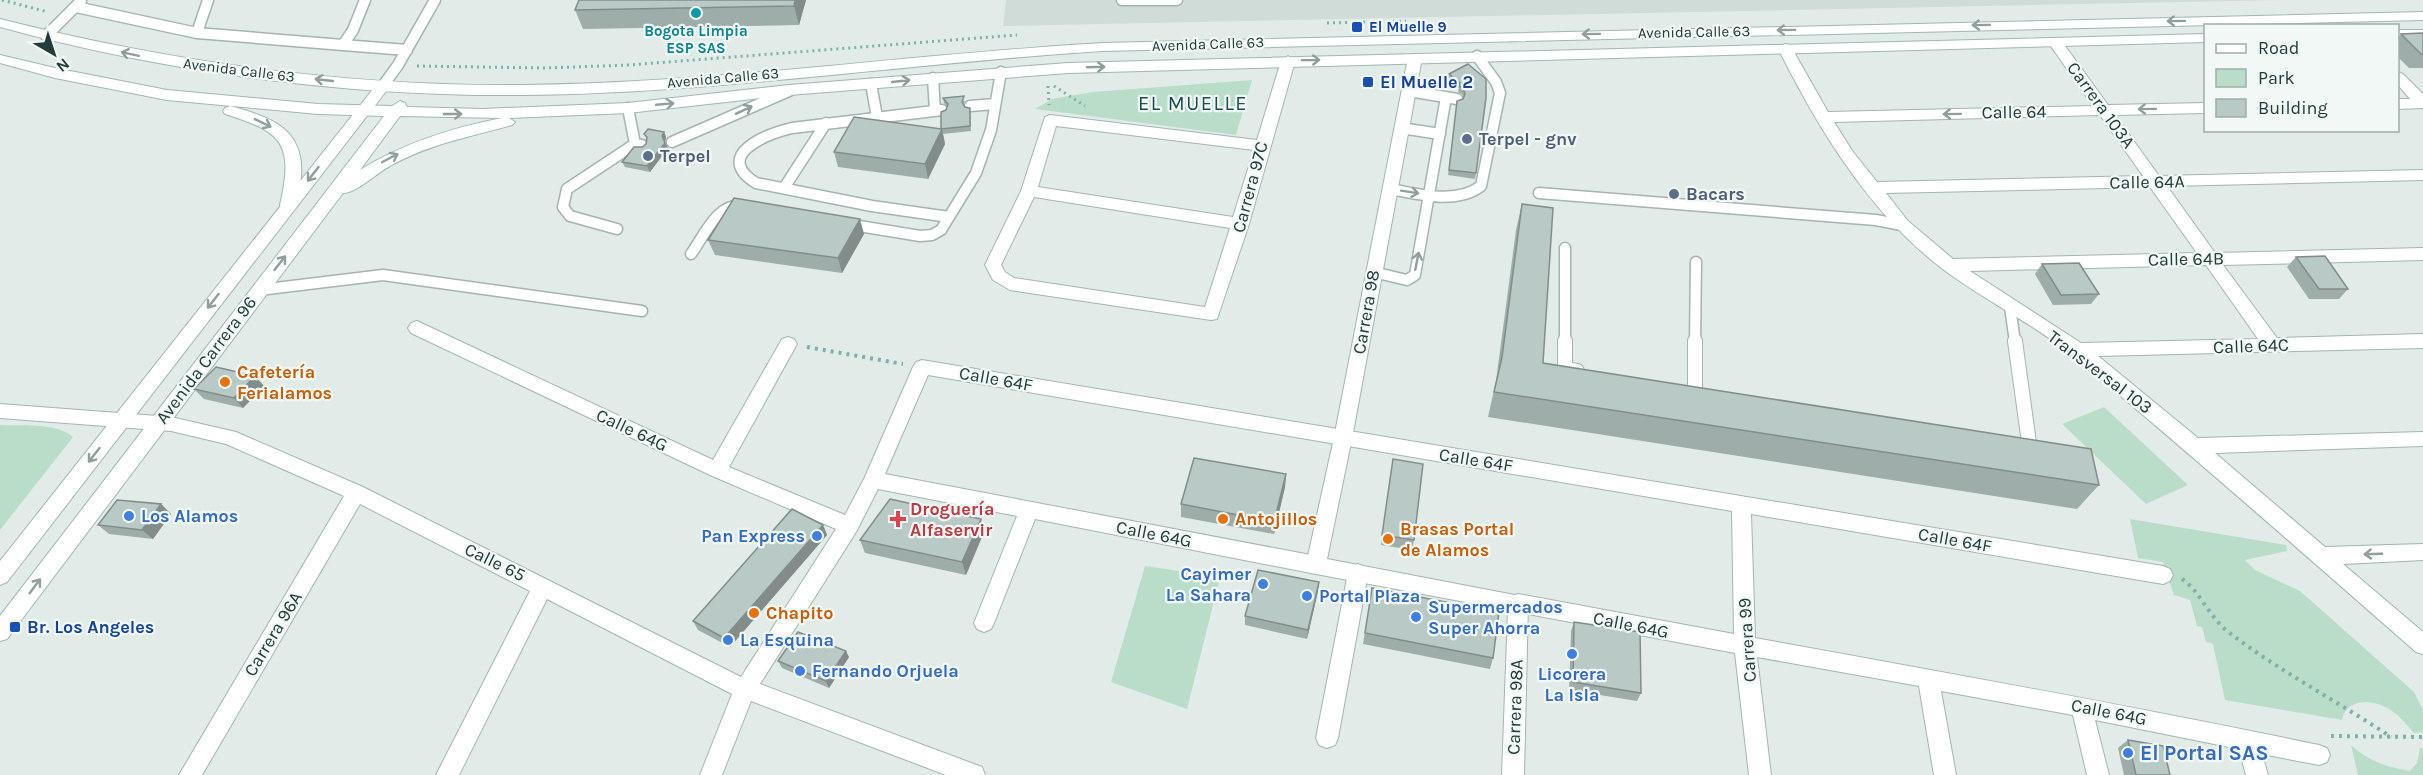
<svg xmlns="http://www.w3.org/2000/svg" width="2423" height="775" font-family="Karla,sans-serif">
<rect width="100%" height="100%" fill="#e1ece9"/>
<path fill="#cfdcd8" d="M 1006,0 L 2282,0 L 1003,26 Z"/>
<path fill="#baddca" d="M 1252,80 L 1236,135 L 1035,109 L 1052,99 L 1093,92 Z
M 2104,407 L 2188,485 L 2146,504 L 2062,424 Z
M 0,425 C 21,426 56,422 73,437 L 0,530 Z
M 2130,519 L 2286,545 L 2287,551 L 2245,560 L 2255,570 L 2300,591 L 2414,692 L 2423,710 L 2423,732 L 2414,733 C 2406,724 2399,715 2389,709 C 2373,699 2346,698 2342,720 L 2225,700 L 2213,644 L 2206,642 L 2202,627 L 2197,626 L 2190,600 L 2174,595 L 2163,562 L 2138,558 Z
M 1145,566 L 1220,577 L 1187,709 L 1111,682 Z
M 2351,745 C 2368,761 2387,767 2410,771 L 2417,763 L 2420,748 L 2423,748 L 2423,775 L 2358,775 Z"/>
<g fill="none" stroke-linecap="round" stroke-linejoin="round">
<defs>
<path id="service-far1" d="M 208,0 L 197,33 L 343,45
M 365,0 L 353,30 L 343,45 L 407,50
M 1122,0 L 1177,0
M 76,7 L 197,33
M 46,36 L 81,1
M 933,78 L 935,111
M 871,84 L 877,117
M 382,87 L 398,65 L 435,0
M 1409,91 L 1457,99
M 970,106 L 995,104
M 628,108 L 635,144 L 642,145
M 942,110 L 792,128 C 767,134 712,155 756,183 L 872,206 L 949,217
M 1401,128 L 1440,134
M 672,142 L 789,91
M 784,188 L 826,123
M 1390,189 C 1419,194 1456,205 1481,186 L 1500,93 L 1496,82 L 1477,56
M 1539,193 L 1876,220 L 1902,225
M 847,224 L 920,236 L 932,235 L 941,230 L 976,173 L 991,130 L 1001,72
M 617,229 L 570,216 L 563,207 L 567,189 L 635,144
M 1565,248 L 1565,342
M 691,254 C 704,236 718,201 744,206
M 1373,272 L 1407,280 L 1415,275 L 1446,97
M 259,290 L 383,275 L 642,311
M 2010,307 L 2015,342
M 1695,342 L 1696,262"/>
<path id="service" d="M 1565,341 L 1565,369 L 1577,371
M 2015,341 L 2030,450 L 2026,449
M 1695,392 L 1695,341"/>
<path id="minor" d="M 2055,38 L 2060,39 L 2108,105 L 2206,103 L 2206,113 L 2115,115 L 2159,176 L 2423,170 L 2423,180 L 2167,186 L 2215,253 L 2423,248 L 2423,260 L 2223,265 L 2277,338 L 2423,334 L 2423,348 L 2098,356 L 2198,438 L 2423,432 L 2423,446 L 2215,453 L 2325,547 L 2423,544 L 2423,560 L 2343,564 L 2423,632 L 2423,654 L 2416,652 C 2304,554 2193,456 2079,361 C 2038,326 1987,302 1944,270 C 1871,215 1818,129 1778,48 L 1785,44 L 1790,45 L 1828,112 L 2093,106 L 2048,42 ZM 2100,115 L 2143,176 L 1877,182 L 1853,152 L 1834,122 ZM 2150,187 L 2197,253 L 1953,259 L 1908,221 L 1886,193 ZM 2206,265 L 2258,339 L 2081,343 L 1970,271 Z
M 1288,56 L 1295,61 L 1249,224 L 1217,319 L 1211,320 L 1010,290 L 993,280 L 985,265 L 1021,191 L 1045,117 L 1050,115 L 1257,140 L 1281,61 ZM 1056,126 L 1254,150 L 1233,217 L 1038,187 ZM 1034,197 L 1230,228 L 1205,307 L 1014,278 L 1005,272 L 1001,265 Z
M 2398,72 L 2403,74 L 2423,94 L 2423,108 L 2398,109 L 2398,99 L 2410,99 L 2398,85 Z
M 417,321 L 713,460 L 782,339 L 788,337 L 794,339 L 797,344 L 729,467 L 845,515 L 864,479 L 913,367 L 916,362 L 922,360 L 2163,566 L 2170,569 L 2173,575 L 2170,581 L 2163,584 L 1751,514 L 1755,638 C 1944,672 2131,706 2319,745 L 2327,748 L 2330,755 L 2327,762 L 2319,765 L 2262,754 L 2268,775 L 2246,775 L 2239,749 L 2095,720 L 2109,775 L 2087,775 L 2073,715 L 1941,691 L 1956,775 L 1934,775 L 1919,686 L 1757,657 L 1771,775 L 1749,775 L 1735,653 L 1518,612 L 1511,609 L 1508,603 L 1511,597 L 1518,594 L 1734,634 L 1732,511 L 928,375 L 885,474 L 1316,556 L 1323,559 L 1326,565 L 1323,571 L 1316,574 L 1035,519 L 994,623 L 991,629 L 984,632 L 977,629 L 974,623 L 1017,516 L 878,489 L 856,532 L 760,684 L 982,767 L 985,775 L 946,775 L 751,701 L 722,775 L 700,775 L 732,694 L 547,599 L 459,775 L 436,775 L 530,591 L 360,504 L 202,775 L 179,775 L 344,496 L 226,444 L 171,431 L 0,418 L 0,404 L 171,417 L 236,432 L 363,487 L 741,677 L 836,529 L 710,475 L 411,333 L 408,328 L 411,323 Z
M 1358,564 L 1365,567 L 1368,573 L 1338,738 L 1335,745 L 1327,748 L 1319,745 L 1316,738 L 1348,573 L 1351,567 Z"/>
<path id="tertiary" d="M 1415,54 L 1422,58 L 1352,438 L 1327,559 L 1525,597 L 1528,603 L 1524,775 L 1502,775 L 1508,610 L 1316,574 L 1309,571 L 1306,565 L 1334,438 L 1408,58 Z
M 382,82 L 387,84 L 389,87 L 387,90 L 7,582 L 0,585 L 0,561 L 377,84 Z"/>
<path id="secondary" d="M 2423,12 L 2423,20 L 1103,51 C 910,63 718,93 524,95 C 351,97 168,73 0,27 L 0,19 C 170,62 348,87 524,85 C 718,83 910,54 1103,43 Z
M 2398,30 L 2423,30 L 2423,38 L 2398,38 Z
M 2206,34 L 2206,42 L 1068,73 L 789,95 L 628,113 L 509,118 L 515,122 L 512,125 C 470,137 429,144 390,166 C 378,172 355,194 343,193 L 7,639 L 0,641 L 0,616 L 384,116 L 318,114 L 167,100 L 55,78 L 0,63 L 0,55 L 55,68 L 167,90 L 318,104 L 392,106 L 400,101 L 405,103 L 407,107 L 482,109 L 628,103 L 789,85 L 1068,63 ZM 400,116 L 502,118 C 451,128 404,143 360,170 Z
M 230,106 C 270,117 305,128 301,177 C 300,187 299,200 294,209 L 282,209 L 280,205 C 294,144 283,132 225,114 L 223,111 L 225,108 Z"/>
</defs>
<use href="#service-far1" stroke="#a4b4b1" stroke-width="13"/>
<use href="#service" stroke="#a4b4b1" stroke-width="16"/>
<use href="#minor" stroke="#a4b4b1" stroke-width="2"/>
<use href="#tertiary" stroke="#a4b4b1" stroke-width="2"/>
<use href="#secondary" stroke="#9fb7b3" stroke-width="2"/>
<path stroke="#81afaa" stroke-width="3" stroke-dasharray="2 4" stroke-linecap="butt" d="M 2,0 L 48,12
M 1327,23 L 1406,21
M 417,66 L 545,68 L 629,65 L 1017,35
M 1048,86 L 1049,105
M 1054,86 L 1085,106"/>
<path stroke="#81afaa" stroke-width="4" stroke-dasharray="3 5" stroke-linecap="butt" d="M 807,347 L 903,364
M 2182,579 C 2198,589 2209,616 2227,631 C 2279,671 2337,701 2391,737
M 2331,736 L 2423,737"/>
<use href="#service-far1" stroke="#fff" stroke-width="10"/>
<use href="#service" stroke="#fff" stroke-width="14"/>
<use href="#minor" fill="#fff" fill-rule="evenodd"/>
<use href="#tertiary" fill="#fff" fill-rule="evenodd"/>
<use href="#secondary" fill="#fff" fill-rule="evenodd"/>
</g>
<path fill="#9fadaa" d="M 579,0 L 806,0 L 799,25 L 583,29 L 575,10 Z
M 2423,33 L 2423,68 L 2409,68 L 2397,56 L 2397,39 L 2401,34 Z
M 1468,64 L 1476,173 L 1475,179 L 1448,175 L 1457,101 L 1464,98 L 1462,94 L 1458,92 L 1459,88 L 1448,79 L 1449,74 Z
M 943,98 L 965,101 L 963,105 L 965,107 L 970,108 L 971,131 L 943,134 L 945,144 L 928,179 L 838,167 L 834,152 L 941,129 L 947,107 L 944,103 Z
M 664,132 L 666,137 L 665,141 L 668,148 L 650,172 L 625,167 L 622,162 L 646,144 L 647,139 L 644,134 Z
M 1522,204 L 1543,363 L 2099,485 L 2077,509 L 1488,417 L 1496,381 L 1516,230 Z
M 864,234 L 842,273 L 715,255 L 708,240 Z
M 2296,257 L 2348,289 L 2339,299 L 2309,299 L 2287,267 Z
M 2042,264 L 2099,294 L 2091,304 L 2053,305 L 2035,274 Z
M 255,376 L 264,386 L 243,408 L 204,399 L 194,389 Z
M 1391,469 L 1414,540 L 1412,550 L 1381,545 Z
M 1286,474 L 1285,487 L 1274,534 L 1181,517 L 1181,504 Z
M 161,504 L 171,514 L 153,539 L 109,534 L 98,525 Z
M 823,525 L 827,535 L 730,647 L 698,630 L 693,621 Z
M 984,532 L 966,575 L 865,553 L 860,540 Z
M 1319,582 L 1318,591 L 1307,639 L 1245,625 L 1245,616 Z
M 1372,588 L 1493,658 L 1490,669 L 1363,644 Z
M 1574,622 L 1641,693 L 1637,701 L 1569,690 L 1571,631 Z
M 849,657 L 829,688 L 782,668 L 778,661 Z
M 2128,740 L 2170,775 L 2124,775 L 2118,748 Z"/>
<path fill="#828d8b" d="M 795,0 L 806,0 L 799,25 L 794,6 Z
M 942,129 L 945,144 L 928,179 L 925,164 Z
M 664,132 L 666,137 L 665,142 L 662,136 Z
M 665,143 L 668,148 L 650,172 L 647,166 Z
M 860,219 L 864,234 L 842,273 L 838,258 Z
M 255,376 L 264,386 L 243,408 L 234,398 Z
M 1286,474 L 1285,487 L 1274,534 L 1274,522 Z
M 161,504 L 171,514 L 153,539 L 142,530 Z
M 981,519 L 984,532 L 966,575 L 962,562 Z
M 823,525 L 827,535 L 730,647 L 724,638 Z
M 1319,582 L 1318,591 L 1307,639 L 1308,630 Z
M 846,651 L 849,657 L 829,688 L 826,681 Z"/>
<path fill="#b9c9c6" stroke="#828d8b" stroke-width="1.5" d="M 579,0 L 795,0 L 794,6 L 575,10 Z
M 2423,33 L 2423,54 L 2421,54 L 2401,34 Z
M 1468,64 L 1486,79 L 1486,98 L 1476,173 L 1449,170 L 1457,101 L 1463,99 L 1465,94 L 1463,88 L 1459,86 L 1460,83 L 1449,74 Z
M 964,96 L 962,102 L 965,107 L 970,108 L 970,126 L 941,129 L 941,112 L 946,110 L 948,104 L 943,98 Z
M 854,117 L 942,129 L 925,164 L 834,152 Z
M 648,129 L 664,132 L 662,136 L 665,143 L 647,166 L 622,162 L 634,147 L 642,147 L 646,144 L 647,137 L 644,134 Z
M 734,198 L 860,219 L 838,258 L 708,240 Z
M 1522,204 L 1553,208 L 1543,363 L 2091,449 L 2099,485 L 1494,392 L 1502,357 Z
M 2325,256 L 2348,289 L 2319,289 L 2296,257 Z
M 2079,263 L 2099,294 L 2061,295 L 2042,264 Z
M 216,367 L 255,376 L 234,398 L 194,389 Z
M 1194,458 L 1286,474 L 1274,522 L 1181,504 Z
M 1393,459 L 1423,464 L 1414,540 L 1382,535 Z
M 890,499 L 981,519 L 962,562 L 860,540 Z
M 117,500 L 161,504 L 142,530 L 98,525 Z
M 792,509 L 823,525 L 724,638 L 693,621 Z
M 1258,570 L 1319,582 L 1308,630 L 1245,616 Z
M 1372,588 L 1499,612 L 1493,658 L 1365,633 Z
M 1574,622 L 1640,632 L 1641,693 L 1573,682 Z
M 798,632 L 846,651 L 826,681 L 778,661 Z
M 2128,740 L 2163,746 L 2170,775 L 2136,775 Z"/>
<defs><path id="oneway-shaft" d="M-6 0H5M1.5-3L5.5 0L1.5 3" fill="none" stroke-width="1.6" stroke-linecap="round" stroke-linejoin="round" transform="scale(1.5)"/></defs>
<g stroke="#909e9c">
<use href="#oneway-shaft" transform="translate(2176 21) rotate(179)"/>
<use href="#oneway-shaft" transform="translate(1981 25) rotate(179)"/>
<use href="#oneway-shaft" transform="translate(1786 30) rotate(179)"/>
<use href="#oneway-shaft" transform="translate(1591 34) rotate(179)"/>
<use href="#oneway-shaft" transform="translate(130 54) rotate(-168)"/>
<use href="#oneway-shaft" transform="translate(1311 60) rotate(-1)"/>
<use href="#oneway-shaft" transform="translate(1096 67) rotate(-2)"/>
<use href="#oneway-shaft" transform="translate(324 80) rotate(-174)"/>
<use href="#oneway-shaft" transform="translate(901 81) rotate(-6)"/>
<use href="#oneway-shaft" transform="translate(665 104) rotate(-5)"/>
<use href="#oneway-shaft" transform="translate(2147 109) rotate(179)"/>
<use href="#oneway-shaft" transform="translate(744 110) rotate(-25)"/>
<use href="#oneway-shaft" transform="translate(453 114)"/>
<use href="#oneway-shaft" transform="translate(1952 114) rotate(179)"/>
<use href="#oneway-shaft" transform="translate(263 123) rotate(26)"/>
<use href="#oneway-shaft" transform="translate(390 158) rotate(-28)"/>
<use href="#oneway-shaft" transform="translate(313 174) rotate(128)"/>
<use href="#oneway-shaft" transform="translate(1410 192) rotate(9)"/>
<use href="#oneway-shaft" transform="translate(1417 261) rotate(-79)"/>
<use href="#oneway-shaft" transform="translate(280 263) rotate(-52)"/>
<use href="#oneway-shaft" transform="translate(213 301) rotate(128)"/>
<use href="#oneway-shaft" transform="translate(94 455) rotate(128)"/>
<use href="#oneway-shaft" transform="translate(2373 554) rotate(178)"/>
<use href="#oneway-shaft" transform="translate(35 586) rotate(-53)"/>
</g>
<circle fill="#0f9aa8" stroke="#f2f8f6" stroke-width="2" cx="696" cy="13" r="6"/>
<g fill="#1a4fb4" stroke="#f2f8f6" stroke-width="2">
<rect x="1351" y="21" width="12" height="12" rx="3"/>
<rect x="1362" y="76" width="12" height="12" rx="3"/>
<rect x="9" y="621" width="12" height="12" rx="3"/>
</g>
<g fill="#5c6f8a" stroke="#f2f8f6" stroke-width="2">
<circle cx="1467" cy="139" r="6"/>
<circle cx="648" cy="156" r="6"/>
<circle cx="1674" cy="194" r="6"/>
</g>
<g fill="#e8710a" stroke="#f2f8f6" stroke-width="2">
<circle cx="225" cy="382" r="6"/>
<circle cx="1223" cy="519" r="6"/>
<circle cx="1388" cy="539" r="6"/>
<circle cx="754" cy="613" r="6"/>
</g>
<g fill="#3f7fe0" stroke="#f2f8f6" stroke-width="2">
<circle cx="129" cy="516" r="6"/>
<circle cx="817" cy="536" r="6"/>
<circle cx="1263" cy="584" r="6"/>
<circle cx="1307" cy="596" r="6"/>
<circle cx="1416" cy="617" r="6"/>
<circle cx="728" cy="640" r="6"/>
<circle cx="1572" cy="654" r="6"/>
<circle cx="800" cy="671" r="6"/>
<circle cx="2128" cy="753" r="6"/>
</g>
<path fill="#e0444e" stroke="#f2f8f6" stroke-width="2" d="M895 510h6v6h6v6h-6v6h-6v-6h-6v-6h6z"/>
<g text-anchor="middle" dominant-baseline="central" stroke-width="4.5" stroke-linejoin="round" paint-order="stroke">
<g font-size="15" font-weight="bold" fill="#164399" stroke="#f2f8f6" text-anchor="start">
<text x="1369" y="27">El Muelle 9</text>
</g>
<g font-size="15" font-weight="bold" fill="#0d838f" stroke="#f2f8f6">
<text x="696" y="31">Bogota Limpia<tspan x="696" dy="17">ESP SAS</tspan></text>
</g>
<g font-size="15" fill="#213c3a" stroke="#f2f8f6">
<text transform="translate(1694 32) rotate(-1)">Avenida Calle 63</text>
<text transform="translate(1208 44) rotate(-2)">Avenida Calle 63</text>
<text transform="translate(239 70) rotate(7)">Avenida Calle 63</text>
<text transform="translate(723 78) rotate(-5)">Avenida Calle 63</text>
</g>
<g font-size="18" font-weight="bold" fill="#164399" stroke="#f2f8f6" text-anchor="start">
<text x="1380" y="82">El Muelle 2</text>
<text x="27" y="627">Br. Los Angeles</text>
</g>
<g font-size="18" fill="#213c3a" stroke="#f2f8f6">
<text transform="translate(2101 105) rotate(54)">Carrera 103A</text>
<text transform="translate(2014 112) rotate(-1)">Calle 64</text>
<text transform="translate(2147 182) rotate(-1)">Calle 64A</text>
<text transform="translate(1250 187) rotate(-75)">Carrera 97C</text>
<text transform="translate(2186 259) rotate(-1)">Calle 64B</text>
<text transform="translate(1366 312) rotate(-80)">Carrera 98</text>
<text transform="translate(2251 346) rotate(-2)">Calle 64C</text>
<text transform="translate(206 360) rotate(-53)">Avenida Carrera 96</text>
<text transform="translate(2100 372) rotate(37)">Transversal 103</text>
<text transform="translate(996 379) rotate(10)">Calle 64F</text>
<text transform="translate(632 430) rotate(25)">Calle 64G</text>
<text transform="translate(1476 460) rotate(9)">Calle 64F</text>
<text transform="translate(1154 534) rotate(11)">Calle 64G</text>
<text transform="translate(1955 540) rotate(10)">Calle 64F</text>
<text transform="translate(495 562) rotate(26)">Calle 65</text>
<text transform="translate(1631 625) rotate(11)">Calle 64G</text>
<text transform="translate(273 634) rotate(-59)">Carrera 96A</text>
<text transform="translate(1747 640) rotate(-94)">Carrera 99</text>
<text transform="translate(1515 707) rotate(-88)">Carrera 98A</text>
<text transform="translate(2109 712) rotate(11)">Calle 64G</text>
</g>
<g font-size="18" font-weight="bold" fill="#4e5e75" stroke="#f2f8f6" text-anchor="start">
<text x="1479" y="139">Terpel - gnv</text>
<text x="660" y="156">Terpel</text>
<text x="1686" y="194">Bacars</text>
</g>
<g font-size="18" font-weight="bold" fill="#c56008" stroke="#f2f8f6" text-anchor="start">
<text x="237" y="372">Cafetería<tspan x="237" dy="21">Ferialamos</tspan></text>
<text x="1235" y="519">Antojillos</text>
<text x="1400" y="529">Brasas Portal<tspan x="1400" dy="21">de Alamos</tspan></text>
<text x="766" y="613">Chapito</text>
</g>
<g font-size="18" font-weight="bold" fill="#be3a42" stroke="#f2f8f6" text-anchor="start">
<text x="910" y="509">Droguería<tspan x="910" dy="21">Alfaservir</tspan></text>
</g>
<g font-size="18" font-weight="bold" fill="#366cbe" stroke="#f2f8f6" text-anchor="start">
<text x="141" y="516">Los Alamos</text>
<text x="805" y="536" text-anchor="end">Pan Express</text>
<text x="1251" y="574" text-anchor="end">Cayimer<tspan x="1251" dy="21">La Sahara</tspan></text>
<text x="1319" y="596">Portal Plaza</text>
<text x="1428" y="607">Supermercados<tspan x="1428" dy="21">Super Ahorra</tspan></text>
<text x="740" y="640">La Esquina</text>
<text x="812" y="671">Fernando Orjuela</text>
<text x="1572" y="674" text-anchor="middle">Licorera<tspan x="1572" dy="21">La Isla</tspan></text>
</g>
<g font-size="20" letter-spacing="1.5" fill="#1d4e4c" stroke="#f2f8f6">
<text x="1193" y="103">EL MUELLE</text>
</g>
<g font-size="21" font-weight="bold" fill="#366cbe" stroke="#f2f8f6" text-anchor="start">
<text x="2140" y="753">El Portal SAS</text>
</g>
</g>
<rect x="2204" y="24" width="195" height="108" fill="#f2f8f6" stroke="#9eadab" stroke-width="1.5"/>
<rect x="2216" y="44" width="30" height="9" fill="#ffffff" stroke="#9eadab" stroke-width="1.5"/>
<text x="2258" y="54" font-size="18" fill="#213c3a">Road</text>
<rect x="2216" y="69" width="30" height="18" fill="#baddca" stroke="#9eadab" stroke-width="1.5"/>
<text x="2258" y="84" font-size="18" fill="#213c3a">Park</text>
<rect x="2216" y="99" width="30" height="18" fill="#b9c9c6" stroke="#9eadab" stroke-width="1.5"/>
<text x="2258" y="114" font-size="18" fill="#213c3a">Building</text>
<g transform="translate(54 54) rotate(141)" stroke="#f2f8f6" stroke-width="4.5" paint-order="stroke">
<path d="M0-4.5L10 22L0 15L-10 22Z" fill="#213c3a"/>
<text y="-9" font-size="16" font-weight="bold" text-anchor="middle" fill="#213c3a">N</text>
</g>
</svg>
